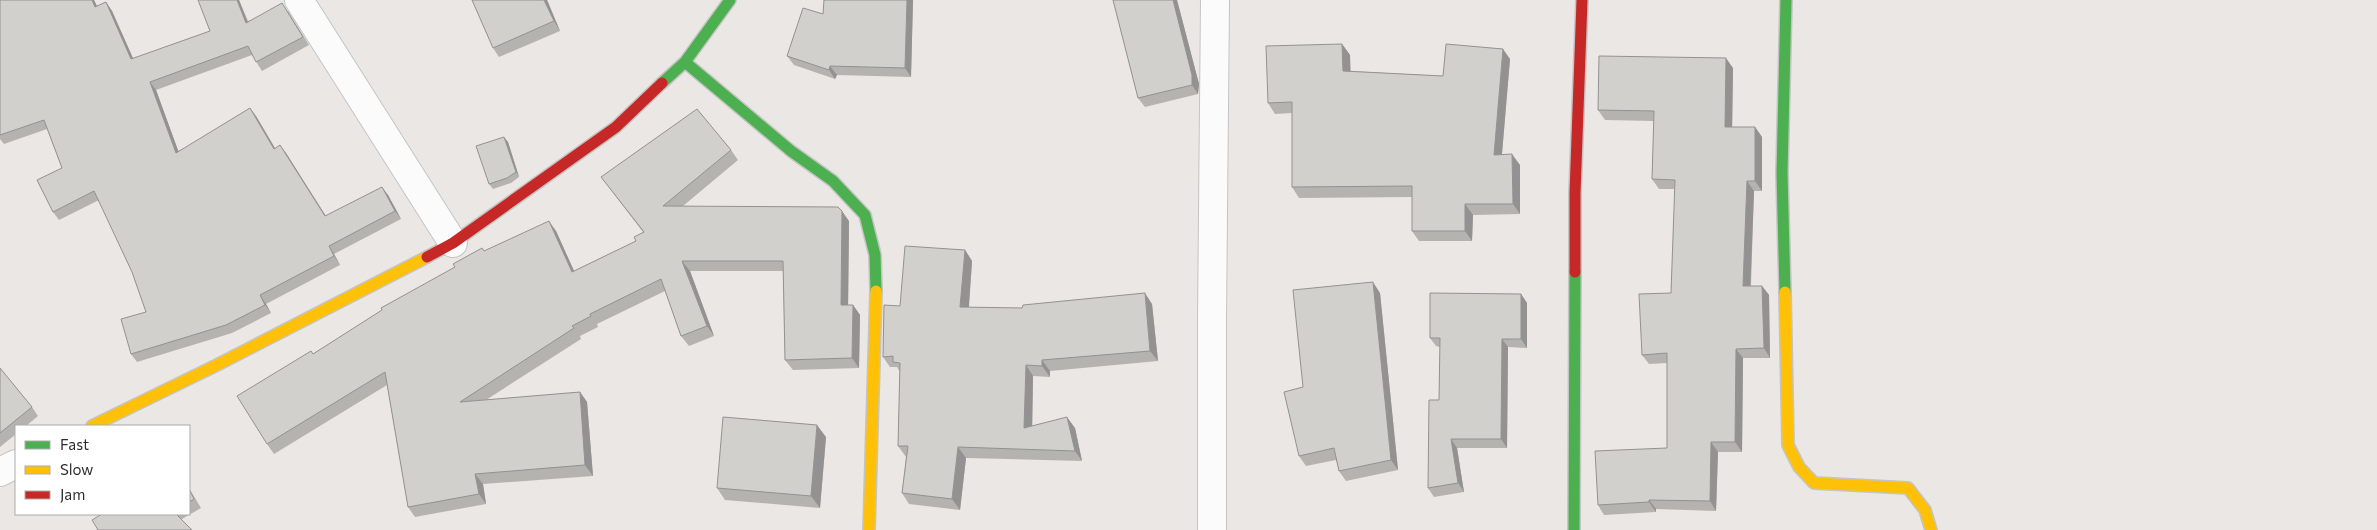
<svg xmlns="http://www.w3.org/2000/svg" width="2377" height="530" font-family="Commissioner,sans-serif">
<rect width="100%" height="100%" fill="#ebe7e4"/>
<g fill="none" stroke-linecap="round" stroke-linejoin="round">
<defs>
<path id="street" d="M 299,0 L 453,243
M 0,472 L 16,464
M 1212,530 L 1212,320 L 1215,0"/>
<path id="fast" d="M 685,62 L 791,151 L 833,181 L 865,215 L 875,255 L 876,291
M 662,83 L 685,62 L 730,0
M 1785,292 L 1782,173 L 1786,0
M 1574,530 L 1575,272"/>
<path id="slow" d="M 1785,292 L 1788,445 L 1799,467 L 1814,483 L 1908,488 L 1925,510 L 1931,530
M 92,426 L 217,365 L 427,257
M 869,530 L 876,291"/>
<path id="jam" d="M 427,257 L 453,243 L 616,127 L 662,83
M 1575,272 L 1575,193 L 1582,0"/>
</defs>
<use href="#street" stroke="#c5c4c4" stroke-width="30"/>
<use href="#fast" stroke="#c5c4c4" stroke-width="14"/>
<use href="#slow" stroke="#c5c4c4" stroke-width="14"/>
<use href="#jam" stroke="#c5c4c4" stroke-width="14"/>
<use href="#street" stroke="#fcfbfb" stroke-width="28"/>
<use href="#fast" stroke="#4caf50" stroke-width="11"/>
<use href="#slow" stroke="#ffc107" stroke-width="11"/>
<use href="#jam" stroke="#c62828" stroke-width="11"/>
</g>
<path fill="#b5b3b0" d="M 0,0 L 94,0 L 97,6 L 106,2 L 112,11 L 133,59 L 210,31 L 198,0 L 239,0 L 248,21 L 288,11 L 309,45 L 262,71 L 252,55 L 156,90 L 178,151 L 256,116 L 275,148 L 286,153 L 325,216 L 388,195 L 401,219 L 334,254 L 340,265 L 266,304 L 271,313 L 232,333 L 137,362 L 131,354 L 146,312 L 132,272 L 99,200 L 59,220 L 53,212 L 62,168 L 47,129 L 4,144 L 0,139 Z
M 472,0 L 547,0 L 560,31 L 499,57 L 493,48 Z
M 824,0 L 913,0 L 911,77 L 837,75 L 835,79 L 794,65 L 787,56 L 823,14 Z
M 1113,0 L 1177,0 L 1199,84 L 1198,94 L 1145,107 L 1138,98 Z
M 1342,44 L 1350,55 L 1350,71 L 1443,76 L 1510,59 L 1502,154 L 1520,165 L 1520,214 L 1473,215 L 1472,241 L 1419,241 L 1412,231 L 1412,197 L 1299,198 L 1292,187 L 1292,113 L 1275,114 L 1268,103 Z
M 1733,68 L 1732,127 L 1755,127 L 1762,137 L 1762,191 L 1754,191 L 1751,286 L 1762,286 L 1769,295 L 1770,358 L 1743,358 L 1742,452 L 1718,452 L 1716,511 L 1656,509 L 1656,512 L 1604,515 L 1598,505 L 1667,448 L 1667,363 L 1649,364 L 1642,355 L 1671,293 L 1675,189 L 1659,189 L 1652,179 L 1654,121 L 1605,120 L 1598,110 Z
M 508,142 L 519,177 L 511,183 L 493,189 L 489,184 Z
M 731,150 L 738,160 L 683,206 L 849,221 L 848,305 L 853,305 L 860,315 L 859,368 L 793,370 L 785,360 L 783,271 L 690,271 L 714,336 L 689,346 L 681,336 L 665,291 L 597,324 L 598,327 L 580,336 L 581,339 L 486,400 L 580,392 L 587,402 L 593,476 L 483,484 L 486,504 L 415,517 L 408,507 L 387,385 L 274,454 L 267,444 L 313,354 L 455,267 L 484,251 L 556,231 L 574,271 L 636,241 L 643,232 L 601,177 Z
M 965,250 L 972,261 L 969,307 L 1022,308 L 1152,304 L 1158,361 L 1050,371 L 1050,377 L 1033,376 L 1032,426 L 1075,428 L 1082,461 L 966,458 L 960,510 L 909,504 L 902,493 L 906,457 L 898,446 L 900,372 L 897,367 L 890,367 L 883,357 L 900,306 Z
M 1380,293 L 1398,470 L 1346,481 L 1339,471 L 1336,460 L 1306,466 L 1299,456 L 1303,387 Z
M 1521,294 L 1527,303 L 1527,348 L 1508,347 L 1507,448 L 1457,448 L 1464,492 L 1434,497 L 1428,488 L 1439,400 L 1440,347 L 1436,346 L 1430,338 Z
M 0,368 L 32,407 L 38,416 L 26,426 L 16,426 L 16,434 L 0,447 Z
M 826,437 L 820,508 L 725,500 L 717,488 Z
M 189,488 L 201,508 L 182,519 L 102,514 L 189,514 Z"/>
<path fill="#939290" d="M 92,0 L 94,0 L 101,15 L 95,7 Z
M 237,0 L 239,0 L 251,31 L 246,23 Z
M 544,0 L 547,0 L 560,31 L 554,21 Z
M 907,0 L 913,0 L 911,77 L 905,68 Z
M 1173,0 L 1177,0 L 1199,84 L 1198,94 L 1192,85 Z
M 106,2 L 112,11 L 137,67 L 131,59 Z
M 1342,44 L 1350,55 L 1351,82 L 1343,71 Z
M 1503,49 L 1510,59 L 1501,165 L 1494,155 Z
M 1726,58 L 1733,68 L 1732,137 L 1725,127 Z
M 830,66 L 837,75 L 835,79 L 829,70 Z
M 150,82 L 156,90 L 182,161 L 176,153 Z
M 250,108 L 256,116 L 280,157 L 274,149 Z
M 1755,127 L 1762,137 L 1762,191 L 1755,181 Z
M 504,137 L 508,142 L 519,177 L 516,172 Z
M 280,145 L 286,153 L 331,224 L 325,216 Z
M 1512,154 L 1520,165 L 1520,214 L 1513,204 Z
M 1747,181 L 1754,191 L 1750,296 L 1743,286 Z
M 382,187 L 388,195 L 401,219 L 395,211 Z
M 1465,204 L 1473,215 L 1472,241 L 1465,231 Z
M 842,211 L 849,221 L 848,315 L 841,305 Z
M 549,221 L 556,231 L 579,282 L 572,272 Z
M 329,246 L 334,254 L 340,265 L 334,256 Z
M 965,250 L 972,261 L 968,318 L 960,307 Z
M 682,261 L 690,271 L 714,336 L 707,326 Z
M 1373,282 L 1380,293 L 1398,470 L 1391,460 Z
M 1762,286 L 1769,295 L 1770,358 L 1764,348 Z
M 1145,293 L 1152,304 L 1158,361 L 1150,351 Z
M 1521,294 L 1527,303 L 1527,348 L 1521,339 Z
M 260,295 L 266,304 L 271,313 L 265,305 Z
M 853,305 L 860,315 L 859,368 L 852,358 Z
M 1502,339 L 1508,347 L 1507,448 L 1501,439 Z
M 1736,349 L 1743,358 L 1742,452 L 1735,442 Z
M 1042,360 L 1050,371 L 1050,377 L 1042,366 Z
M 1026,365 L 1033,376 L 1032,439 L 1024,428 Z
M 580,392 L 587,402 L 593,476 L 585,465 Z
M 1067,417 L 1075,428 L 1082,461 L 1075,451 Z
M 817,425 L 826,437 L 820,508 L 811,496 Z
M 1451,439 L 1457,448 L 1464,492 L 1458,483 Z
M 1711,442 L 1718,452 L 1716,511 L 1710,501 Z
M 958,447 L 966,458 L 960,510 L 952,499 Z
M 475,474 L 483,484 L 486,504 L 479,494 Z
M 1649,500 L 1656,509 L 1656,512 L 1649,502 Z"/>
<path fill="#d2d0cd" stroke="#939290" d="M 0,0 L 92,0 L 95,7 L 106,2 L 131,59 L 210,31 L 198,0 L 237,0 L 246,23 L 282,3 L 303,37 L 256,62 L 248,46 L 150,82 L 176,153 L 250,108 L 274,149 L 280,145 L 325,216 L 382,187 L 395,211 L 329,246 L 334,256 L 260,295 L 265,305 L 226,325 L 131,354 L 121,319 L 146,312 L 132,272 L 94,191 L 53,212 L 37,180 L 62,168 L 44,120 L 0,135 Z
M 472,0 L 544,0 L 554,21 L 493,48 Z
M 824,0 L 907,0 L 905,68 L 830,66 L 829,70 L 787,56 L 803,8 L 823,14 Z
M 1113,0 L 1173,0 L 1192,75 L 1192,85 L 1138,98 Z
M 1342,44 L 1343,71 L 1443,76 L 1446,44 L 1503,49 L 1494,155 L 1512,154 L 1513,204 L 1465,204 L 1465,231 L 1412,231 L 1412,186 L 1292,187 L 1292,102 L 1268,103 L 1266,46 Z
M 1599,56 L 1726,58 L 1725,127 L 1755,127 L 1755,181 L 1747,181 L 1743,286 L 1762,286 L 1764,348 L 1736,349 L 1735,442 L 1711,442 L 1710,501 L 1649,500 L 1649,502 L 1598,505 L 1595,451 L 1667,448 L 1667,353 L 1642,355 L 1639,294 L 1671,293 L 1675,180 L 1652,179 L 1654,111 L 1598,110 Z
M 697,109 L 731,150 L 663,206 L 838,207 L 842,211 L 841,305 L 853,305 L 852,358 L 785,360 L 783,261 L 682,261 L 707,326 L 681,336 L 661,279 L 590,314 L 591,316 L 572,326 L 574,328 L 460,402 L 580,392 L 585,465 L 475,474 L 479,494 L 408,507 L 385,372 L 267,444 L 237,396 L 311,351 L 313,354 L 382,310 L 381,308 L 455,267 L 453,264 L 482,248 L 484,251 L 549,221 L 572,272 L 636,241 L 634,237 L 644,232 L 601,177 Z
M 504,137 L 516,172 L 507,178 L 489,184 L 476,146 Z
M 905,246 L 965,250 L 960,307 L 1022,308 L 1023,305 L 1145,293 L 1150,351 L 1042,360 L 1042,366 L 1026,365 L 1024,428 L 1067,417 L 1075,451 L 958,447 L 952,499 L 902,493 L 908,446 L 898,446 L 900,363 L 893,362 L 893,356 L 883,357 L 884,305 L 900,306 Z
M 1373,282 L 1391,460 L 1339,471 L 1334,448 L 1299,456 L 1284,392 L 1303,387 L 1293,290 Z
M 1430,293 L 1521,294 L 1521,339 L 1502,339 L 1501,439 L 1451,439 L 1458,483 L 1428,488 L 1429,400 L 1439,400 L 1440,338 L 1430,338 Z
M 0,368 L 32,407 L 0,433 Z
M 723,417 L 817,425 L 811,496 L 717,488 Z
M 189,489 L 194,499 L 189,502 Z
M 102,514 L 176,514 L 192,530 L 98,530 L 92,520 Z"/>
<rect x="15" y="425" width="175" height="90" fill="#ffffff" stroke="#ababab"/>
<rect x="25" y="441" width="25" height="8" fill="#4caf50" stroke="#ababab"/>
<text x="60" y="450" font-size="15" fill="#2d2d2d">Fast</text>
<rect x="25" y="466" width="25" height="8" fill="#ffc107" stroke="#ababab"/>
<text x="60" y="475" font-size="15" fill="#2d2d2d">Slow</text>
<rect x="25" y="491" width="25" height="8" fill="#c62828" stroke="#ababab"/>
<text x="60" y="500" font-size="15" fill="#2d2d2d">Jam</text>
</svg>
